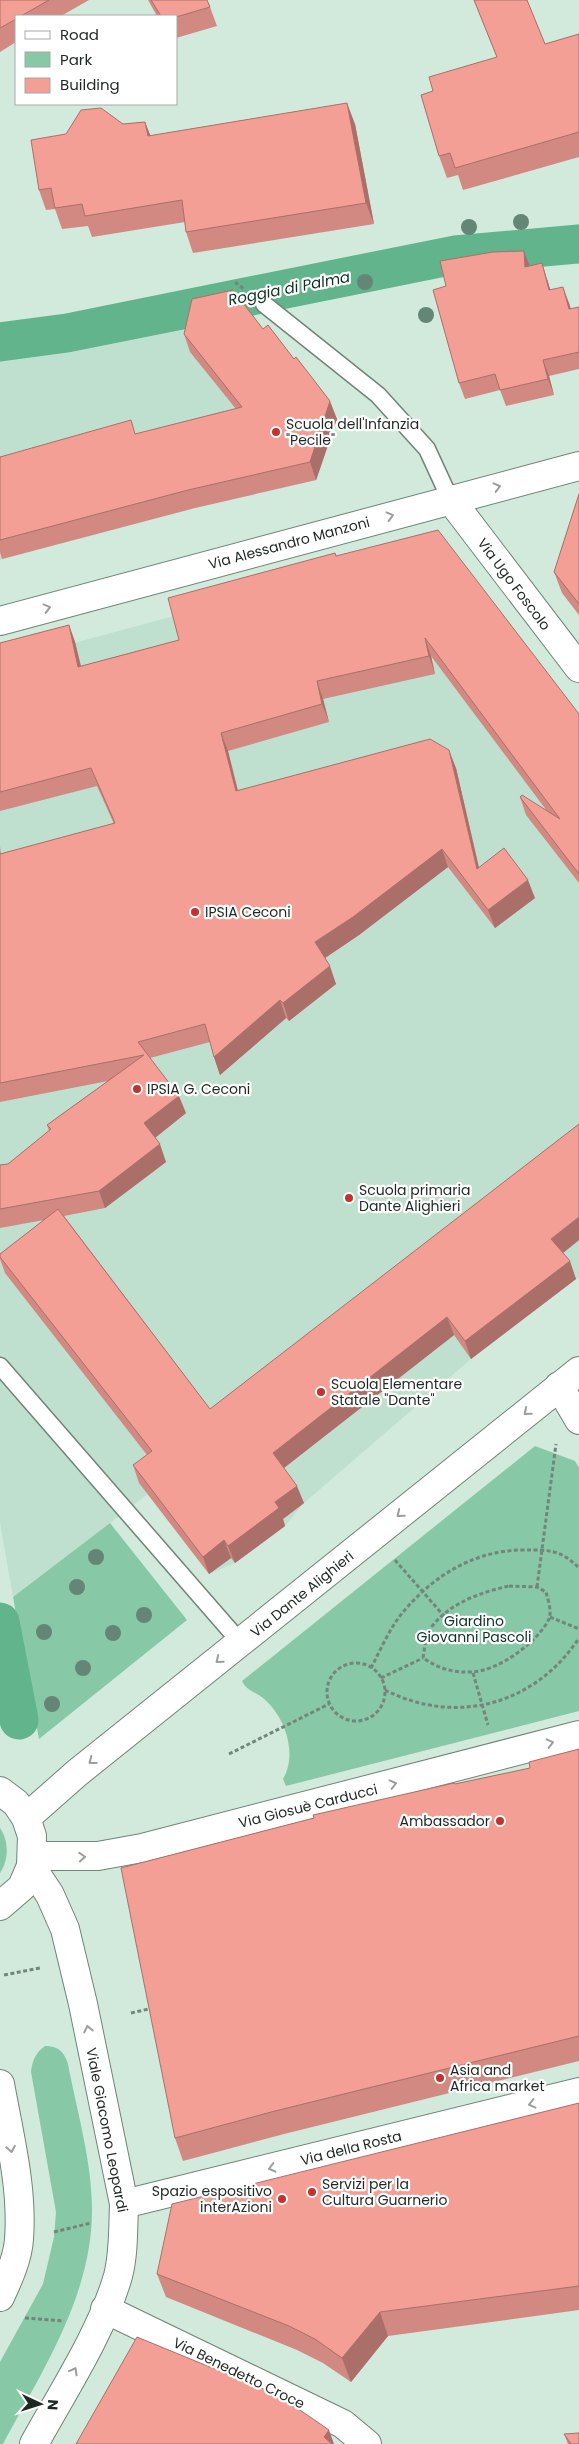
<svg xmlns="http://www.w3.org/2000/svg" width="579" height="2444" font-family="Poppins,sans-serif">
<rect width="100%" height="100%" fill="#d1eadc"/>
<path fill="#bfe0ce" d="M 240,308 L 302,375 L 337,419 L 317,480 L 195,508 L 0,560 L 0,356 L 69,347 Z
M 445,548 L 579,723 L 579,1277 L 471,1359 L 304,1503 L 285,1526 L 235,1563 L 209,1574 L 148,1494 L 13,1597 L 0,1523 L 0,663 L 174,616 Z"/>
<path fill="#87c8a6" d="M 535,1446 L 575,1461 L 579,1468 L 579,1711 L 286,1786 L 283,1779 C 298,1754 285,1716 263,1698 C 254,1691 247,1691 242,1681 Z
M 110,1523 L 187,1620 L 39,1739 L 13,1597 Z
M 0,1828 C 9,1841 9,1860 0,1873 Z
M 45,2046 C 59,2046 64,2052 68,2064 C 77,2112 92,2161 92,2210 C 92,2296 42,2371 3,2444 L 0,2444 L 0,2362 L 43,2284 L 54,2237 L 56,2212 L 31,2072 C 32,2061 36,2052 45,2046 Z"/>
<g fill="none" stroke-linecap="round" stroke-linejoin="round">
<path stroke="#61b48b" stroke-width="39" d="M 0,342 L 67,333 L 455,255 L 579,244
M 0,1622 L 19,1720"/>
<defs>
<path id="lane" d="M 264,304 L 378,395 L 427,449 L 450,499
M 0,1366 L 241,1643"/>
<path id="street" d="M 450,499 L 579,668
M 0,621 L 579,466
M 559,1386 L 579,1420
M 26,1818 L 77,1773 L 579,1371
M 33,1856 L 98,1856 L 142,1848 L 579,1735
M 124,2204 L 579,2092
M 105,2309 L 343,2424 L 367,2444"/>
<path id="secondary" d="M 0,1906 L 22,1887 L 31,1866
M 0,2084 C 9,2134 23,2188 19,2239 C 18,2258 8,2280 0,2297"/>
<path id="primary" d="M 0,1791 L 16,1803 L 26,1818 L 32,1836 L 31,1866 L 50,1895 L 65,1929 L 83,2004 L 124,2204 C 123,2227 124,2253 118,2276 C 102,2332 62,2393 34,2444"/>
</defs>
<use href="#lane" stroke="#6f8579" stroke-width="19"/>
<use href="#street" stroke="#6f8579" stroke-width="30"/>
<use href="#secondary" stroke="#6f8579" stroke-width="30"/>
<use href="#primary" stroke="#6f8579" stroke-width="30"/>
<path stroke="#74857b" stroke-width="3" stroke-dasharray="4 2.5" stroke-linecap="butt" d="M 235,282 L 244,289
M 395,1560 L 444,1616
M 509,1586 L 537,1587 L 546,1592 C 548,1600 552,1611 549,1619 C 538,1642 497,1672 471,1672 C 453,1673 438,1668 423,1658 C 425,1647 425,1634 433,1625 C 452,1602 482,1592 509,1586 Z
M 537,1587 L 556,1444
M 550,1617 L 579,1629
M327 1692a29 29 0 1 1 58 0a29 29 0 1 1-58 0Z
M 371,1668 C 381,1649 390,1627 404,1611 C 434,1575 476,1550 523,1550 C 549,1550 560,1549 579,1568
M 473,1673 L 488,1725
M 381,1678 L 423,1658
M 385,1690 C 456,1726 535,1705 579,1638
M 229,1754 L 329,1704
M 4,1975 L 40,1968
M 131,2013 L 153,2008
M 54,2232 L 91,2223
M 25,2318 L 64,2321"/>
<use href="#lane" stroke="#fff" stroke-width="16"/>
<use href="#street" stroke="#fff" stroke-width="28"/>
<use href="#secondary" stroke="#fff" stroke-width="28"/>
<use href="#primary" stroke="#fff" stroke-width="28"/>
</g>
<g fill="#658576">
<circle cx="521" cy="222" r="8"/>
<circle cx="469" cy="227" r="8"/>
<circle cx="365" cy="282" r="8"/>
<circle cx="426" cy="315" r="8"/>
<circle cx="96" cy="1557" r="8"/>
<circle cx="77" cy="1587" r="8"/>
<circle cx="144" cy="1615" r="8"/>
<circle cx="44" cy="1632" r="8"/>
<circle cx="113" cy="1633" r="8"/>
<circle cx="83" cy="1668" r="8"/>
<circle cx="52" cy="1704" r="8"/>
</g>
<path fill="#d18981" d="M 0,0 L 89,0 L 61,16 L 16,16 L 16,42 L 0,52 Z
M 148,0 L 207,0 L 210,7 L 217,26 L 176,38 L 176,16 L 157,16 Z
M 474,0 L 527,0 L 545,44 L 579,34 L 579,157 L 463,190 L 458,175 L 447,178 L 439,156 L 433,91 L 497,58 Z
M 145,122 L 150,136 L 355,124 L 374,224 L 193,253 L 186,232 L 185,222 L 92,237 L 88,226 L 62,229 L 55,209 L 46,210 L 39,190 L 123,124 Z
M 530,266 L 547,279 L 550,289 L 569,303 L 571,309 L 579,307 L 579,369 L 549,376 L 554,395 L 506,406 L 500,390 L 465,399 L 459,383 Z
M 263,329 L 337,419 L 316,480 L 195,508 L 2,559 L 0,552 L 0,457 L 136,434 L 236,409 L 190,352 L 184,334 Z
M 579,494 L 579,615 L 562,593 L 554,572 Z
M 336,556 L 579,714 L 579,883 L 526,815 L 520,797 L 547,811 L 431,656 L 435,674 L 323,699 L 329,722 L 228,751 L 238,790 L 456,768 L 479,867 L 535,898 L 495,928 L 448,867 L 359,935 L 325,958 L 336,984 L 289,1021 L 286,1018 L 220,1075 L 214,1057 L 210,1042 L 150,1058 L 186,1113 L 155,1138 L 166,1162 L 105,1208 L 64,1216 L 210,1409 L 579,1240 L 563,1253 L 576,1279 L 471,1359 L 454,1335 L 284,1468 L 304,1503 L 283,1519 L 285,1526 L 235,1563 L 231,1558 L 209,1574 L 139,1483 L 133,1465 L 147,1455 L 5,1273 L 0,1259 L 0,1254 L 44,1220 L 0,1228 L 0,1165 L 8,1164 L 49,1131 L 47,1125 L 108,1081 L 0,1102 L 0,846 L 1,854 L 114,824 L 97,786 L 0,811 L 0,643 L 69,625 L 75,642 L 81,666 L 179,640 Z
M 579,1749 L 579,2061 L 284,2134 L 183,2161 L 175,2138 L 455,1784 L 530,1768 Z
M 579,2103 L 579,2310 L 388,2336 L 351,2382 L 323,2363 L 297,2350 L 166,2297 L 157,2274 Z
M 564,2434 L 579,2444 L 568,2444 Z"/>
<path fill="#aa6f69" d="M 347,103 L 355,124 L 374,224 L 366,203 Z
M 145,122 L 153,142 L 148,136 Z
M 524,251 L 530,267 L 525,267 Z
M 542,263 L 547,279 L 555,305 L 549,290 Z
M 563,287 L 569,303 L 575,325 L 569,309 Z
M 543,360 L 549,376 L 554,395 L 548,379 Z
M 330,401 L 337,419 L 316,480 L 310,462 Z
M 69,625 L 75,642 L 85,684 L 78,667 Z
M 425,638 L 431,656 L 435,674 L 429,656 Z
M 317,681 L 323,699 L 329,722 L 322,704 Z
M 221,733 L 228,751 L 242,809 L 236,791 Z
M 449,750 L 456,768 L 483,886 L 477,869 Z
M 442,849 L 448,867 L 359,935 L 322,960 L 315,942 Z
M 528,880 L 535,898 L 495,928 L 488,910 Z
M 330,966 L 336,984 L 289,1021 L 283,1003 Z
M 280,1000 L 286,1018 L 220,1075 L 214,1057 Z
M 179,1096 L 186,1113 L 151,1141 L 144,1123 Z
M 160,1144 L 166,1162 L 105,1208 L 99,1191 Z
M 579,1217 L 579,1240 L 558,1257 L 551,1239 Z
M 570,1261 L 576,1279 L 471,1359 L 465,1341 Z
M 447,1317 L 454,1335 L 280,1471 L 273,1453 Z
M 297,1486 L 304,1503 L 283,1519 L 285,1526 L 235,1563 L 228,1546 L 275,1502 Z
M 224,1540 L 231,1558 L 209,1574 L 203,1557 Z
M 380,2312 L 388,2336 L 351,2382 L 342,2358 Z
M 329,2430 L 334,2444 L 326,2444 L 324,2437 Z"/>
<path fill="#f39f96" stroke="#aa6f69" d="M 0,0 L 49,0 L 21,16 L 16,16 L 16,19 L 0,28 Z
M 151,0 L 207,0 L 210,7 L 176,17 L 176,16 L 161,16 Z
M 474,0 L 527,0 L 545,44 L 579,34 L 579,132 L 455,168 L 450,153 L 439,156 L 421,95 L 433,91 L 429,77 L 497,57 Z
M 347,103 L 366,203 L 186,232 L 182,200 L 85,216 L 82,204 L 55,208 L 51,188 L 39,190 L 31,140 L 66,134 L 81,110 L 101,108 L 123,124 L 145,122 L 148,136 Z
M 524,251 L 525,267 L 542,263 L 549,290 L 563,287 L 569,309 L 579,307 L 579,352 L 543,360 L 548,379 L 500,390 L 495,374 L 459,383 L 433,290 L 446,286 L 440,261 L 493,252 Z
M 233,290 L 263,329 L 268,325 L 294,359 L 296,357 L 330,401 L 310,462 L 188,490 L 0,540 L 0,457 L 131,420 L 135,434 L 242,407 L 184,334 L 192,299 Z
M 579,494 L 579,604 L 554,572 Z
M 438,530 L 579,714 L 579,874 L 520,797 L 522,795 L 560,819 L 425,638 L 429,656 L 317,681 L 322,704 L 221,733 L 236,791 L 430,739 L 449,750 L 477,869 L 504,848 L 528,880 L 488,910 L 442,849 L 353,917 L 315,942 L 330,966 L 283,1003 L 280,1000 L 214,1057 L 205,1024 L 138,1042 L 179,1096 L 144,1123 L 160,1144 L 99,1191 L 0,1209 L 0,1165 L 8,1164 L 51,1129 L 47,1125 L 144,1055 L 0,1083 L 0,854 L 115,823 L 91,768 L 0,792 L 0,643 L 69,625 L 78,667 L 179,640 L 168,598 L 335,553 L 336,556 Z
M 579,1124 L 579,1217 L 551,1239 L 570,1261 L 465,1341 L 447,1317 L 273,1453 L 297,1486 L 275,1502 L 279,1508 L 228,1546 L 224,1540 L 203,1557 L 133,1465 L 152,1451 L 0,1257 L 0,1254 L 58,1209 L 210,1409 Z
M 579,1749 L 579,2036 L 275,2111 L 175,2138 L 121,1868 L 314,1818 L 313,1815 L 454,1783 L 455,1784 L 530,1768 L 529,1762 Z
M 579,2103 L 579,2286 L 380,2312 L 342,2358 L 315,2339 L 289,2326 L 157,2274 L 172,2204 Z
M 137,2337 L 278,2395 L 329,2430 L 324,2437 L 332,2444 L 76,2444 Z
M 579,2433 L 579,2444 L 571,2444 L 564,2434 Z"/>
<defs><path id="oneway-chevron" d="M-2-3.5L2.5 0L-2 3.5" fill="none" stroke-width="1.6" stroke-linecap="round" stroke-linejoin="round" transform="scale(1.25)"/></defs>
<g stroke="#9a9e9c">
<use href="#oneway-chevron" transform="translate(497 487) rotate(-14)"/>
<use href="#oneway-chevron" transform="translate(390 516) rotate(-15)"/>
<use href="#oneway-chevron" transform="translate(47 608) rotate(-15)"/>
<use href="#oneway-chevron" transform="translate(527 1412) rotate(141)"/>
<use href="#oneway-chevron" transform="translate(400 1514) rotate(141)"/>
<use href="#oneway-chevron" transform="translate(219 1660) rotate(141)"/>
<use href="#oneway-chevron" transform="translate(550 1743) rotate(-15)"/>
<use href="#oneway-chevron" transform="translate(92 1761) rotate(142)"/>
<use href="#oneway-chevron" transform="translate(393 1784) rotate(-14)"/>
<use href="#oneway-chevron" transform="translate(82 1857) rotate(-4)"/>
<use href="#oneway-chevron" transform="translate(88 2029) rotate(-102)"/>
<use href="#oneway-chevron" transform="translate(532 2104) rotate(166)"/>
<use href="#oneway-chevron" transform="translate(11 2149) rotate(80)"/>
<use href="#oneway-chevron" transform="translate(272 2168) rotate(166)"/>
<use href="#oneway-chevron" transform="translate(74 2371) rotate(-61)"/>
</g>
<g fill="#c13230" stroke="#fff" stroke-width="2">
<circle cx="276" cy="432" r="5"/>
<circle cx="195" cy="912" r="5"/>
<circle cx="137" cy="1089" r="5"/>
<circle cx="349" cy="1198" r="5"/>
<circle cx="321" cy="1392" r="5"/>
<circle cx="500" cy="1821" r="5"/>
<circle cx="440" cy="2078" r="5"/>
<circle cx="312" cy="2192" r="5"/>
<circle cx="282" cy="2199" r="5"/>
</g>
<g text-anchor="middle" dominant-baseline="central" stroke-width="4.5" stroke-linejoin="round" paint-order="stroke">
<g font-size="14" fill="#1f2823" stroke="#fff" text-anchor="start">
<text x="286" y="424">Scuola dell'Infanzia<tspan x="286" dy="16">"Pecile"</tspan></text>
<text x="205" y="912">IPSIA Ceconi</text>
<text x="147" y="1089">IPSIA G. Ceconi</text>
<text x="359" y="1190">Scuola primaria<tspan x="359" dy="16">Dante Alighieri</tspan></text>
<text x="331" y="1384">Scuola Elementare<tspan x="331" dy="16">Statale "Dante"</tspan></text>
<text x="490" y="1821" text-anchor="end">Ambassador</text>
<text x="450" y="2070">Asia and<tspan x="450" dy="16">Africa market</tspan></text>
<text x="322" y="2184">Servizi per la<tspan x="322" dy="16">Cultura Guarnerio</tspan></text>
<text x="272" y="2191" text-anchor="end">Spazio espositivo<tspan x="272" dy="16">interAzioni</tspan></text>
</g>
<g font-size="14" fill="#1f2823" stroke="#fff">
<text transform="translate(289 543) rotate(-15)">Via Alessandro Manzoni</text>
<text transform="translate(514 584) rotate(53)">Via Ugo Foscolo</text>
<text transform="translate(302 1594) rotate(-39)">Via Dante Alighieri</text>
<text transform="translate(308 1806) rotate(-14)">Via Giosuè Carducci</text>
<text transform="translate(107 2130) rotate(79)">Viale Giacomo Leopardi</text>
<text transform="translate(351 2148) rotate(-14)">Via della Rosta</text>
<text transform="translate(239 2373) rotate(26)">Via Benedetto Croce</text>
</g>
<g font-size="14" fill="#0d3322" stroke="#fff">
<text x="474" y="1621">Giardino<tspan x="474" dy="16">Giovanni Pascoli</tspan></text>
</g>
<g font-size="15" font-style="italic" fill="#0c3221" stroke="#fff">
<text transform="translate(289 288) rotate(-11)">Roggia di Palma</text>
</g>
</g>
<rect x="15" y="15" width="162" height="90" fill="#ffffff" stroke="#a5a9a7"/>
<rect x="25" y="31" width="25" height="8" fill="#ffffff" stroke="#a5a9a7"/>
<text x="60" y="40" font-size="15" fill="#1f2823">Road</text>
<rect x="25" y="52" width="25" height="15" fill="#87c8a6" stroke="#a5a9a7"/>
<text x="60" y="65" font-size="15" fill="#1f2823">Park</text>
<rect x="25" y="78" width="25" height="15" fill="#f39f96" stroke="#a5a9a7"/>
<text x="60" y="90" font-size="15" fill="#1f2823">Building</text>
<g transform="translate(40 2404) rotate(94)" stroke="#ffffff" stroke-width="4" paint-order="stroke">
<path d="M0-4L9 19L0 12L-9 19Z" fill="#1f2823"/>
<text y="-8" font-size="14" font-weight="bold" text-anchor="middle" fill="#1f2823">N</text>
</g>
</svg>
